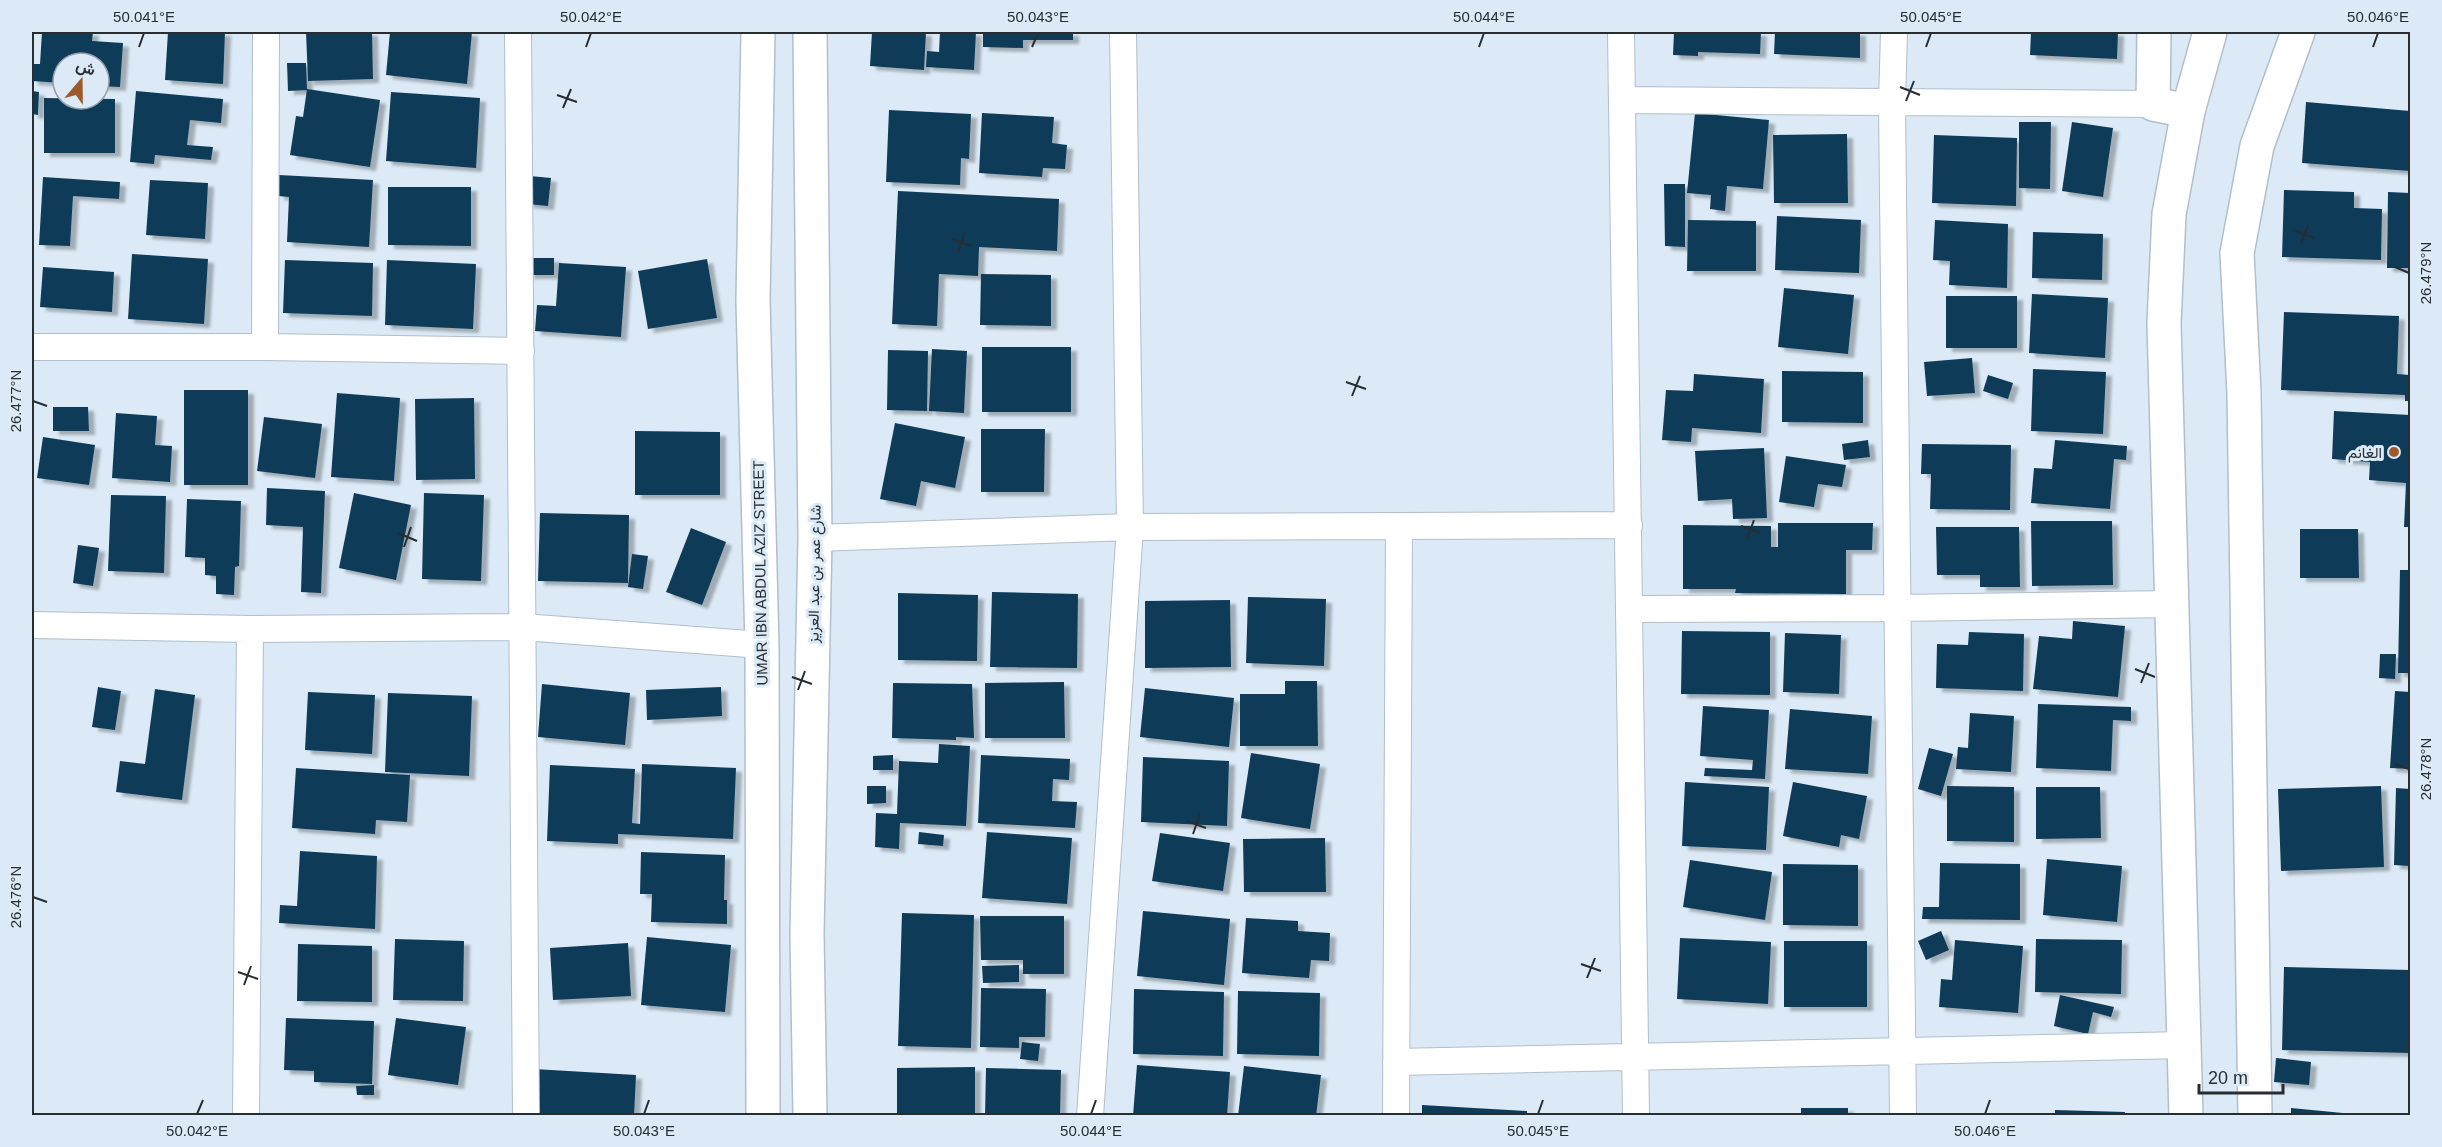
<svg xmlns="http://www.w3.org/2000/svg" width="2442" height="1147" font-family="Helvetica,Vazirmatn,sans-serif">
<defs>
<filter id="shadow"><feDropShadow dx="6" dy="4" stdDeviation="1.5" flood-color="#0004"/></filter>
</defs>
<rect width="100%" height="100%" fill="#dbeaf6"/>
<path fill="#0f3b59" filter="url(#shadow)" d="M 42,32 L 93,32 L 92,41 L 123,43 L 120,87 L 99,86 L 99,63 L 63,63 L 63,83 L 32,81 L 32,64 L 40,64 Z
M 168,32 L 225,32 L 223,84 L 165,80 Z
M 306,32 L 372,32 L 373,79 L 308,81 Z
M 390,32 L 472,32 L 467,84 L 386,75 Z
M 872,32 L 926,32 L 924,70 L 870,66 Z
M 940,32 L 976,32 L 974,70 L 926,67 L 927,51 L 939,52 Z
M 983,32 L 1073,32 L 1073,40 L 1023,40 L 1023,48 L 983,47 Z
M 1674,32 L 1761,32 L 1760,54 L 1698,52 L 1698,56 L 1673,55 Z
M 1775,32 L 1860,32 L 1860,58 L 1774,54 Z
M 2031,32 L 2118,32 L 2117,59 L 2030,55 Z
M 287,63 L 306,63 L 307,90 L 288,91 Z
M 307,89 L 380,100 L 370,167 L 290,155 L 296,116 L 303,117 Z
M 32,91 L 39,92 L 38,115 L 32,114 Z
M 136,91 L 223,99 L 221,123 L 190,120 L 187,145 L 213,147 L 211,160 L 155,155 L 154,164 L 130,162 Z
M 391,92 L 480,98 L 476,168 L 386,161 Z
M 44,98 L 115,99 L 115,153 L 44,153 Z
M 2306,102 L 2410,111 L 2410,171 L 2302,163 Z
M 889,110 L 971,114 L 969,159 L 961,158 L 960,185 L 886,182 Z
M 982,113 L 1054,117 L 1052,143 L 1067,145 L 1065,169 L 1043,168 L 1042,177 L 979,173 Z
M 1695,113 L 1769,120 L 1763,189 L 1727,186 L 1725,211 L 1710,209 L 1711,195 L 1687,193 Z
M 2019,122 L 2051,122 L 2050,189 L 2019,188 Z
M 2072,122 L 2113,128 L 2103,197 L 2062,191 Z
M 1847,134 L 1848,203 L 1774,203 L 1773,135 Z
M 1934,135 L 2017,138 L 2016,206 L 1932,203 Z
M 279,175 L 373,180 L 369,247 L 287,242 L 289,197 L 278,196 Z
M 530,176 L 551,178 L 548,206 L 527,204 Z
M 43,177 L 120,182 L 119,199 L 73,196 L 70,246 L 39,245 Z
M 150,180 L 208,183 L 205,239 L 146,235 Z
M 1664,184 L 1685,184 L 1685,247 L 1665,246 Z
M 388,187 L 471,187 L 471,246 L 388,245 Z
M 2284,190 L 2354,192 L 2354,208 L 2382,209 L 2381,260 L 2282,257 Z
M 898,191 L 1059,199 L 1057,251 L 979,247 L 978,276 L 939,274 L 937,326 L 892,324 Z
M 2388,192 L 2410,193 L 2410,268 L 2387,268 Z
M 1777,216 L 1861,220 L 1859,273 L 1775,270 Z
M 1688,220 L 1756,221 L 1756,271 L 1687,271 Z
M 1935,220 L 2008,224 L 2007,288 L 1949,285 L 1950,261 L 1933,260 Z
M 2033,232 L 2103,234 L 2102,280 L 2032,278 Z
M 132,254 L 208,259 L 204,324 L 128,319 Z
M 528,258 L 554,258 L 554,275 L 528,275 Z
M 707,259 L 717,318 L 648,329 L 638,271 Z
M 285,260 L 373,263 L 372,316 L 283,313 Z
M 387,260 L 476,264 L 473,329 L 385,325 Z
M 559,263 L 626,267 L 621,337 L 535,331 L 537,305 L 556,306 Z
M 43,267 L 114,272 L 112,312 L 40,307 Z
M 981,274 L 1051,275 L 1051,326 L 980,325 Z
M 1784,288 L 1854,295 L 1848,354 L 1778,347 Z
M 2032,294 L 2108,298 L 2105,358 L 2029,353 Z
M 1946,296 L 2017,296 L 2017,348 L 1946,348 Z
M 2284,312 L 2399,316 L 2397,374 L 2410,375 L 2410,401 L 2405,401 L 2405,395 L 2281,390 Z
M 982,347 L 1071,347 L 1071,412 L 982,412 Z
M 932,349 L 967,351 L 964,413 L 929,411 Z
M 888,350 L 928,351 L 927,411 L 887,410 Z
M 1972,358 L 1975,393 L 1927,396 L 1924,362 Z
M 2033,369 L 2106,372 L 2103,434 L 2031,431 Z
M 1782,371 L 1863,372 L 1863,423 L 1782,422 Z
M 1694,374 L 1764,379 L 1761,433 L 1692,428 L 1691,442 L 1662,440 L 1666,390 L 1693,391 Z
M 1988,375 L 2013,383 L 2008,399 L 1983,391 Z
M 184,390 L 248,390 L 248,485 L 184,485 Z
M 337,393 L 400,398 L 394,481 L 331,477 Z
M 474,398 L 475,479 L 416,480 L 415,399 Z
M 53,407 L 88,407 L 89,431 L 53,431 Z
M 2334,411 L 2410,415 L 2410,527 L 2404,527 L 2406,483 L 2369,480 L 2370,462 L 2332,459 Z
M 116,413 L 157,416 L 155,445 L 172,446 L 170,482 L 112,478 Z
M 264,417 L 322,424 L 315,478 L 257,471 Z
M 895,423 L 965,437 L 955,488 L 921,481 L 916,506 L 880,499 Z
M 981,429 L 1045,429 L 1044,492 L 981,492 Z
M 635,431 L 720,432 L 720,495 L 635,495 Z
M 43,437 L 95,445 L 89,485 L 37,478 Z
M 1868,440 L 1870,457 L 1844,460 L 1842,444 Z
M 2055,440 L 2127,446 L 2126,460 L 2114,459 L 2110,509 L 2031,503 L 2034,468 L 2052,469 Z
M 1922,444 L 2011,445 L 2010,510 L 1930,509 L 1931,474 L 1921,474 Z
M 1764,448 L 1767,518 L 1733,519 L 1732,499 L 1698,501 L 1695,451 Z
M 1786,456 L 1846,465 L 1842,487 L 1818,484 L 1814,507 L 1779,502 Z
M 267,488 L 325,491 L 321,593 L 301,592 L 303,527 L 266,525 Z
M 354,493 L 411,505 L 396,580 L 339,568 Z
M 424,493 L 484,495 L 481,581 L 422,579 Z
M 111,495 L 166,496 L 164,573 L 108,571 Z
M 187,499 L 241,501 L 239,566 L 235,567 L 234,595 L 216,594 L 216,576 L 205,575 L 205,558 L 185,557 Z
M 540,513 L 629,515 L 628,583 L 538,581 Z
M 2031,521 L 2112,521 L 2113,585 L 2032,586 Z
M 1778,523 L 1873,523 L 1872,550 L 1846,550 L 1846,594 L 1735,593 L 1736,589 L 1683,589 L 1683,525 L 1771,526 L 1771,547 L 1778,547 Z
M 1936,527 L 2019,527 L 2020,587 L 1980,587 L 1980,575 L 1937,575 Z
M 691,528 L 726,542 L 702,605 L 666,592 Z
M 2300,529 L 2358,529 L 2359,578 L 2300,578 Z
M 78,545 L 99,548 L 93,586 L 73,583 Z
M 632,554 L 648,556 L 643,589 L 628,587 Z
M 2400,570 L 2410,570 L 2410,673 L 2398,673 Z
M 992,592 L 1078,594 L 1077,668 L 990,667 Z
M 898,593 L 978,595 L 977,661 L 898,660 Z
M 1248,597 L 1326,599 L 1324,666 L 1246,663 Z
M 1230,600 L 1231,667 L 1145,668 L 1145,601 Z
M 2073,621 L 2125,626 L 2118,697 L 2033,689 L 2039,636 L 2072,639 Z
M 1682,631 L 1770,632 L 1770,695 L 1681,694 Z
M 1969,632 L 2024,634 L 2023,691 L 1936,688 L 1937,644 L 1968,645 Z
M 1785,633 L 1841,635 L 1839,694 L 1783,692 Z
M 2380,654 L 2396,654 L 2395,679 L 2379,678 Z
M 1285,681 L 1317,681 L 1318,746 L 1240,746 L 1240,694 L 1285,694 Z
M 1064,682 L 1065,738 L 985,738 L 985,683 Z
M 893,683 L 972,684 L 974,738 L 956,737 L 956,740 L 892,738 Z
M 542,684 L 630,693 L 625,745 L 538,737 Z
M 98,687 L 121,691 L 115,730 L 92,727 Z
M 721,687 L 722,716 L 647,720 L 646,690 Z
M 1145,688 L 1234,698 L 1229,747 L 1140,737 Z
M 155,689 L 195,695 L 182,800 L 116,792 L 120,761 L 145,764 Z
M 2395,691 L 2410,692 L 2410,769 L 2390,768 Z
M 308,692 L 375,695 L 372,754 L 305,750 Z
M 388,693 L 472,696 L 469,776 L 385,772 Z
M 2038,704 L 2131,707 L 2131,721 L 2113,720 L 2111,771 L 2036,768 Z
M 1703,706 L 1769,710 L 1765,779 L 1704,776 L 1705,768 L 1752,770 L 1753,760 L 1700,756 Z
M 1790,709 L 1872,716 L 1868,774 L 1785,769 Z
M 1970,713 L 2014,716 L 2011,772 L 1956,769 L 1958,747 L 1968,748 Z
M 939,744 L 970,746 L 966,826 L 900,823 L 899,849 L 875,847 L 876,813 L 897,814 L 899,761 L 938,763 Z
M 1929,748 L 1953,754 L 1941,796 L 1918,789 Z
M 1251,753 L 1320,764 L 1310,829 L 1241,818 Z
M 893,755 L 893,770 L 873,770 L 873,756 Z
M 981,755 L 1070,759 L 1069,780 L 1053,779 L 1052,801 L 1077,802 L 1075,828 L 978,823 Z
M 1143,757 L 1229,761 L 1227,826 L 1141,822 Z
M 642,764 L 736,768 L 733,839 L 618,834 L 618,844 L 547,841 L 550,765 L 635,769 L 632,823 L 640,824 Z
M 296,768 L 410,775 L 407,822 L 376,820 L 375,834 L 292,828 Z
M 1685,782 L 1769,787 L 1766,850 L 1682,846 Z
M 1793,782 L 1867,796 L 1859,839 L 1841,835 L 1839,847 L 1783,836 Z
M 867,786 L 886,786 L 886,803 L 867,804 Z
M 1947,786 L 2014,787 L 2014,842 L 1947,841 Z
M 2381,786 L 2384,867 L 2281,871 L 2278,789 Z
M 2036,787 L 2100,787 L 2101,838 L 2036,839 Z
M 2396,788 L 2410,789 L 2410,866 L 2394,865 Z
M 919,832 L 944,835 L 943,846 L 918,844 Z
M 987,832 L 1072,838 L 1067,904 L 982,898 Z
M 1160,833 L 1230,843 L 1223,891 L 1152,881 Z
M 1325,838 L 1326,892 L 1244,892 L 1243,839 Z
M 300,851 L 377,856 L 375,929 L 279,923 L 280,905 L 297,906 Z
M 641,852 L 725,855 L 724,900 L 727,900 L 727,924 L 651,922 L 652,894 L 640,894 Z
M 2047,859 L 2122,866 L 2117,922 L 2043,915 Z
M 1690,860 L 1772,872 L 1765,920 L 1683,907 Z
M 1940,863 L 2020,864 L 2020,920 L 1922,919 L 1923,907 L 1939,907 Z
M 1783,864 L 1858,865 L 1858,926 L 1783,925 Z
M 1143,911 L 1230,919 L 1224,985 L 1137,976 Z
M 902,913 L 974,915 L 971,1048 L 898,1046 Z
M 980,916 L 1064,916 L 1064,974 L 1023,974 L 1023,960 L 981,960 Z
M 1246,918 L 1298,921 L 1298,931 L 1330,933 L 1329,961 L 1311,960 L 1309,978 L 1242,973 Z
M 1941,931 L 1949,950 L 1926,960 L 1918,941 Z
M 647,937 L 731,945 L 725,1012 L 641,1005 Z
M 1680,938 L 1771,942 L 1768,1004 L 1677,999 Z
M 395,939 L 464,941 L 463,1001 L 393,1000 Z
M 2036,939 L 2122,940 L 2121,994 L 2035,992 Z
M 1955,940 L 2023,946 L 2018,1013 L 1939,1007 L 1941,979 L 1952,980 Z
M 1784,941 L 1867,941 L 1867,1007 L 1784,1007 Z
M 628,943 L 631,996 L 553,1000 L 550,948 Z
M 298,944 L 372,946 L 372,1002 L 297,1001 Z
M 1019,965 L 1019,982 L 983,983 L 982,966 Z
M 2284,967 L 2410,970 L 2410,1053 L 2282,1050 Z
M 981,988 L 1046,989 L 1045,1037 L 1019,1037 L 1019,1048 L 980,1047 Z
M 1134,989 L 1224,992 L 1223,1056 L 1133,1054 Z
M 1238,991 L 1320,993 L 1319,1056 L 1237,1054 Z
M 2060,995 L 2114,1007 L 2111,1017 L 2093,1012 L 2088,1034 L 2054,1026 Z
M 286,1018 L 374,1021 L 372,1084 L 314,1082 L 314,1071 L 284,1070 Z
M 396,1018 L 466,1027 L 458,1085 L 388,1075 Z
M 1022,1042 L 1040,1044 L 1038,1061 L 1020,1059 Z
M 2276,1058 L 2311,1062 L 2309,1085 L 2274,1082 Z
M 1137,1065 L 1230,1072 L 1227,1116 L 1133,1116 Z
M 1244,1066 L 1321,1075 L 1316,1116 L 1238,1116 Z
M 975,1067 L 975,1116 L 897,1116 L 897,1068 Z
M 986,1068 L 1061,1070 L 1060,1116 L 985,1116 Z
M 534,1069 L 636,1075 L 634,1116 L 531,1116 Z
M 374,1085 L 374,1095 L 357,1095 L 356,1086 Z
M 1422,1105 L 1527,1111 L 1527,1116 L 1422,1116 Z
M 1801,1108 L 1848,1108 L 1848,1116 L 1801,1116 Z
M 2291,1108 L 2353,1114 L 2353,1116 L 2291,1116 Z
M 2055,1110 L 2125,1112 L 2124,1116 L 2055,1116 Z"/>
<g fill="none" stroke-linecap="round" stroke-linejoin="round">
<defs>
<path id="street" d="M 518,32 L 526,1116
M 1621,32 L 1636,1116
M 1894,32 L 1892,102 L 1903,1116
M 1622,100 L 2153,104
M 32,347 L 265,347 L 521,351
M 265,347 L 266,32
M 815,538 L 1130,527 L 1629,525
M 1630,609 L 1897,608 L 2172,604
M 32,625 L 250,629 L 523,627 L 762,645
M 1396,1062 L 2185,1045
M 246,1116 L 250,629
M 1090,1116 L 1130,527 L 1123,32
M 1396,1116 L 1399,526"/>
<path id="secondary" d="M 758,32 L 753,301 L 762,645 L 763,1116
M 810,32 L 815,538 L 807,934 L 810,1116
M 2186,1116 L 2164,323 L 2169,214 L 2188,111 L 2210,32
M 2255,1116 L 2244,393 L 2237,253 L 2257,146 L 2298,32"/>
<path id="primary" d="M 2154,32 L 2153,104 L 2188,111"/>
</defs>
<use href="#street" stroke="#b1bfcb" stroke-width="28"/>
<use href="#secondary" stroke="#b1bfcb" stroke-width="36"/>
<use href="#primary" stroke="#b1bfcb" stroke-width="36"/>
<use href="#street" stroke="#fff" stroke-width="26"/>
<use href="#secondary" stroke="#fff" stroke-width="33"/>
<use href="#primary" stroke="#fff" stroke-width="33"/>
</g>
<path fill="none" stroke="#282d32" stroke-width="2" d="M 139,47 L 144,33M 586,47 L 591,33M 1032,47 L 1038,33M 1479,47 L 1484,33M 1926,47 L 1931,33M 2373,47 L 2378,33M 1900,87 L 1920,95M 557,95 L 577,102M 1906,101 L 1914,81M 563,108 L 571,89M 2295,231 L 2314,238M 952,239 L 971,246M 2301,244 L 2308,225M 958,252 L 965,232M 2395,267 L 2409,273M 1346,382 L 1366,389M 1352,396 L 1360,376M 33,401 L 47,406M 1741,526 L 1760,533M 398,533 L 417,541M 1747,539 L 1754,520M 404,547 L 411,527M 2135,669 L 2155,677M 792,677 L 812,684M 2141,683 L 2149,663M 798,690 L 805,671M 2395,764 L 2409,769M 1187,821 L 1206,828M 1193,834 L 1200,814M 33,897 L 47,902M 1581,964 L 1601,971M 238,972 L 258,979M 1587,978 L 1595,958M 244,985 L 251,966M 197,1114 L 203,1100M 644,1114 L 649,1100M 1091,1114 L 1096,1100M 1538,1114 L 1543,1100M 1985,1114 L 1990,1100"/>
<circle fill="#9d592a" stroke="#dbeaf6" stroke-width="2" cx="2394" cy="452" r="6"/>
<g text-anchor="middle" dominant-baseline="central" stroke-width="6" stroke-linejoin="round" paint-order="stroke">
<g font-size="15" fill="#282d32" stroke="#dbeaf6" text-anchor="end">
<text x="2382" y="452">الغانم</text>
</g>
<g font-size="15" fill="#282d32" stroke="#dbeaf6">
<text transform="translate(760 573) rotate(-91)">UMAR IBN ABDUL AZIZ STREET</text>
<text transform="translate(814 574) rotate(-89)">شارع عمر بن عبد العزيز</text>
</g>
</g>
<rect width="2442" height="1147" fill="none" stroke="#dbeaf6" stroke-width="66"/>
<g transform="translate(81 81) rotate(20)"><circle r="28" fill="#dbeaf6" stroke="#939ea8" stroke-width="1.5"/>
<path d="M0-4.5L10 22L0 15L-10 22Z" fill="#9d592a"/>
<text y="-9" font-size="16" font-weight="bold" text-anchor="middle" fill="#282d32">ش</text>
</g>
<path d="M2199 1084v9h84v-9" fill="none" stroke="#282d32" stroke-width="3"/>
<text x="2208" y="1084" font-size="18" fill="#282d32" stroke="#dbeaf6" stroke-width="4.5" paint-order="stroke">20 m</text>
<rect x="33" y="33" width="2376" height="1081" fill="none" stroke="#282d32" stroke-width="2"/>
<g font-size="15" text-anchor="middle" fill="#282d32">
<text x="144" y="22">50.041°E</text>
<text x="591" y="22">50.042°E</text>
<text x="1038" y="22">50.043°E</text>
<text x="1484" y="22">50.044°E</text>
<text x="1931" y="22">50.045°E</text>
<text x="2378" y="22">50.046°E</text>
<text transform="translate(2426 273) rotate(-90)" y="5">26.479°N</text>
<text transform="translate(16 401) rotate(-90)" y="5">26.477°N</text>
<text transform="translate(2426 769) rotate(-90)" y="5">26.478°N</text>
<text transform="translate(16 897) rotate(-90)" y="5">26.476°N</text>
<text x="197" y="1136">50.042°E</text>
<text x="644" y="1136">50.043°E</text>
<text x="1091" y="1136">50.044°E</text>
<text x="1538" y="1136">50.045°E</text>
<text x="1985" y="1136">50.046°E</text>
</g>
</svg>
